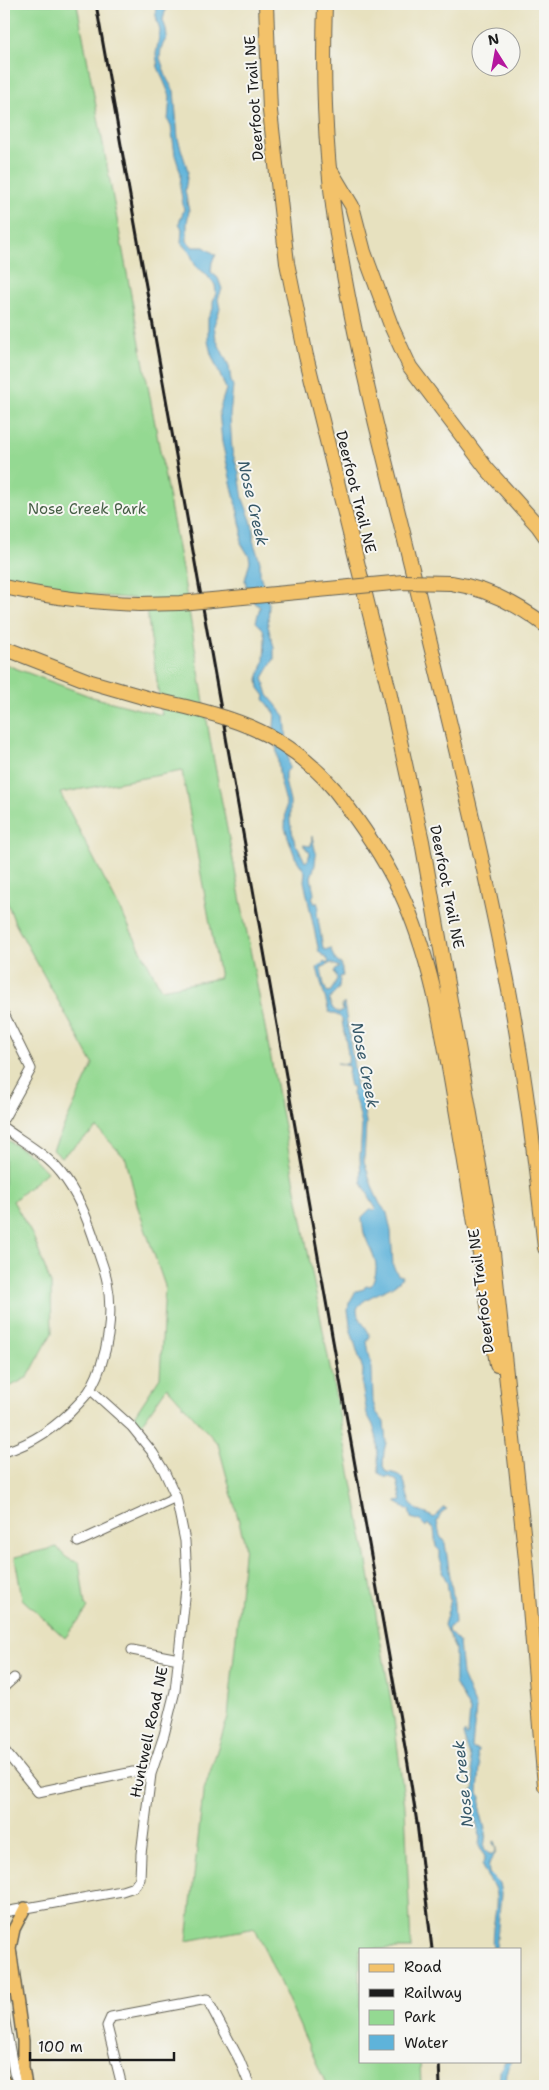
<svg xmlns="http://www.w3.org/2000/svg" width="549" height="2090" font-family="'Shantell Sans',sans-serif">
<rect width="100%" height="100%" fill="#f6f6f2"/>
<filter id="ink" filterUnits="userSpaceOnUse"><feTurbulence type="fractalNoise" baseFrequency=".02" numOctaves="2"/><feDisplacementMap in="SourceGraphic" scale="10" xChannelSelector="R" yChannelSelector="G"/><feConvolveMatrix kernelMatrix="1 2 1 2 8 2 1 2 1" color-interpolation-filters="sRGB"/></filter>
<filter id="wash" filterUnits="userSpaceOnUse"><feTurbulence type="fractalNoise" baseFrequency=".0096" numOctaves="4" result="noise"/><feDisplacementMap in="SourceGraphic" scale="20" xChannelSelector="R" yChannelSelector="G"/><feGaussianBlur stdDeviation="1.12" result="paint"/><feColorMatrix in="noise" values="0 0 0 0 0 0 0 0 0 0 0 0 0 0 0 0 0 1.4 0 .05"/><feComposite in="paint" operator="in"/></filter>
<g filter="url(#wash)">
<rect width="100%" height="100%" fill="#e7e1bf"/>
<path fill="#94d992" stroke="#587a57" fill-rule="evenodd" d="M 4,4 L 77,4 L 184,580 L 211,745 L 365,1550 L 394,1719 L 405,1806 L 411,1949 L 360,1949 L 360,2061 L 420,2061 L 421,2086 L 327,2086 L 255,1928 L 187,1941 L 203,1793 L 228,1717 L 245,1544 L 218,1444 L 167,1387 L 140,1426 L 133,1418 L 160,1377 L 165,1286 L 138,1208 L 126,1159 L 97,1128 L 61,1157 L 53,1150 L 93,1064 L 15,923 L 4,894 L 4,664 L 92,697 L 162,715 L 145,599 C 97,597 51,590 4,579 ZM 182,771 L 220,978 L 161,989 L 60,793 Z
M 4,1138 L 31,1155 L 47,1172 L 13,1201 L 33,1236 L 51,1284 L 52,1333 L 28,1377 L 4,1390 Z
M 57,1547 C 63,1555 68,1561 79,1562 L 85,1605 L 88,1608 L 65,1638 L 22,1599 L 15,1557 Z"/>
<path fill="#5eb3da" stroke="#3d687b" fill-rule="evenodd" d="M 155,4 L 167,4 L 163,20 L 166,29 L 167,37 L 161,48 L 160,58 L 167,79 L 174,91 L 178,139 L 188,171 L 185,191 L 189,211 L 187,223 L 187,241 L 193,247 L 204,247 L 216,255 L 212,262 L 211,272 L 218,278 L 222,289 L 218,299 L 220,309 L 214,325 L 216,339 L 229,366 L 231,381 L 233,386 L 230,416 L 232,451 L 239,473 L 243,499 L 251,520 L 254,532 L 253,540 L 260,562 L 260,575 L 269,604 L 268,626 L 274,647 L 274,659 L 263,678 L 268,695 L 285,716 L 289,769 L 285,773 L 285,781 L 290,802 L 290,822 L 295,844 L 298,847 L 305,862 L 308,860 L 310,853 L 303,845 L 311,846 L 312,836 L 316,854 L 315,865 L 311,877 L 314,894 L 312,898 L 315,904 L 317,902 L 319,908 L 317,913 L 323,948 L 325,950 L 331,948 C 332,954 335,962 341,964 L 343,976 L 340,977 L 339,988 L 329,1000 L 333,1009 L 339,1013 L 343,1011 L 342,1006 L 344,1003 L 356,1081 L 355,1084 L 363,1095 L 365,1107 L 363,1108 L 366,1122 L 364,1161 L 373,1189 L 380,1204 L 387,1213 L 391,1231 L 393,1266 L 398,1275 L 403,1276 C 394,1292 364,1294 357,1309 C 357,1320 367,1326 370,1336 L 367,1342 L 372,1369 L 373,1402 L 376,1412 L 384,1422 L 386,1443 L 384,1451 L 383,1466 L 386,1472 C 414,1474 400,1493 414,1507 C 420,1514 429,1513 434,1518 L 444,1508 L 447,1509 L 442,1512 L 437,1522 L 440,1536 L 445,1543 L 454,1603 L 455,1624 L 449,1627 L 448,1631 L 459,1642 L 462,1675 L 476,1708 L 472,1747 L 473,1749 L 478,1750 L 477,1754 L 480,1766 L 478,1793 L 481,1797 L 480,1810 L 486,1833 L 484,1848 L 489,1854 L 494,1854 L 496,1849 L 493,1843 L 494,1841 C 501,1860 486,1854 489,1873 L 499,1883 L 501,1894 L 496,1949 L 493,1949 C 490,1931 498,1911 496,1895 C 495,1883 485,1877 482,1866 L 485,1857 L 479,1846 L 480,1835 L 474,1817 L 475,1807 L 472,1791 L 475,1787 L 470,1757 L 463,1734 L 465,1732 L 466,1736 L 468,1735 L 470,1711 L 455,1683 L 455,1649 L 444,1625 L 450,1603 L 447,1582 L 442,1572 L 443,1566 L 440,1559 L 440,1551 L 436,1547 L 434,1529 L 427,1524 L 426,1527 L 420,1521 L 411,1518 L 409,1510 L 395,1502 L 402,1501 L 397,1481 L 390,1477 L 384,1477 L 379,1473 L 377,1439 L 373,1425 L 367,1414 L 362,1385 L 363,1370 L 351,1331 L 348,1310 L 349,1303 L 356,1291 L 364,1289 L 366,1285 L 371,1286 C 383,1263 371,1254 364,1233 C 363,1228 362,1223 362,1217 L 370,1209 L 374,1211 L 376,1209 L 362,1183 L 361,1176 L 360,1157 L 362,1126 L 358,1107 L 352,1094 L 353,1087 L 350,1086 L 348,1077 L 349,1066 L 337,1063 L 348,1064 C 350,1054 343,1031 342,1019 L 339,1016 L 329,1012 L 317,968 L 324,962 L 327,964 L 329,961 L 319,952 L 304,881 L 305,872 L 295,857 L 285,828 L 286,802 L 280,780 L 274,727 L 275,713 L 264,699 L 265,696 L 259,688 L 258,679 L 264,661 L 265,638 L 263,629 L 256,622 L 260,607 L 254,602 L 246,585 L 245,580 L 250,561 L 249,556 L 241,543 L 242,531 L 222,442 L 219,411 L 226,389 L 211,354 L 208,341 L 208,318 L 213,309 L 213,302 L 216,293 L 215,285 L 205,273 L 196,267 L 190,253 L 181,243 L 182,229 L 179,223 L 184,210 L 180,187 L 181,174 L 175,155 L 171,125 L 168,121 L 170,96 L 158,67 L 156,54 L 160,31 L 156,16 ZM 331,963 L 339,967 L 334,971 L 337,979 L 331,991 L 327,992 L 324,985 L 321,968 Z
M 505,2061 L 512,2061 L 507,2070 L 506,2086 L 499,2086 L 500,2071 Z"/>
</g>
<g filter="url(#ink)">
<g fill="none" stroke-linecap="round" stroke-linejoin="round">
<defs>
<path id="minor" d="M 4,1014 L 31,1069 L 4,1118
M 4,1128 C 23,1142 46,1154 61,1173 C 78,1194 89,1222 97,1248 C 100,1259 105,1270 107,1281 C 114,1315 108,1357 91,1388 C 88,1394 83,1398 79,1403 C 58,1426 34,1443 4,1452
M 78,1542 L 176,1497
M 132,1650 L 179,1659
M 4,1687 L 14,1678
M 4,1750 L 38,1792 L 133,1772 L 151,1774
M 4,1912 L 122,1891 L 134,1887 L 140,1879 L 141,1854 L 151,1774 L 164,1735 L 175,1691 L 187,1579 L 185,1541 L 176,1497 L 164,1471 L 153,1453 L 132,1427 L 91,1390
M 4,2016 L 14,2073 L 19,2086
M 122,2086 L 107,2026 L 111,2017 L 207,1999 L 239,2059 L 250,2086"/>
<path id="major" d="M 4,1964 L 8,1989
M 22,2061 L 26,2086
M 23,2067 L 23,2041 L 10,1948 L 14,1929 L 25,1908
M 4,2081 L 4,2086"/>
<path id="highway" d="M 266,4 L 270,111 L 287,263 L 306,356 L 389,691 L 422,841 L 491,1234 L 526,1560 L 545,1786
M 325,4 C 322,88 326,175 341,258 C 361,375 393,490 421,605 C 450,725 480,844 504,965 C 523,1058 535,1154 545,1248
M 331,171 L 352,206 L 364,252 L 392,328 L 410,367 L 487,469 L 538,526 L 545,536
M 451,583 C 487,588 517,604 545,625
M 4,587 C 49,597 93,603 139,604
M 4,648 L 91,682 L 150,699
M 334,789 C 359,821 382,854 400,891 C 433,961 444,1039 457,1114 C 471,1198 485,1281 497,1365"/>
</defs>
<use href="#minor" stroke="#636155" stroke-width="11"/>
<use href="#major" stroke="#636155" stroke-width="14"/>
<use href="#highway" stroke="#636155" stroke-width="16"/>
<use href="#minor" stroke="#fff" stroke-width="9"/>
<use href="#major" stroke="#f3c26a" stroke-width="11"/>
<use href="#highway" stroke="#f3c26a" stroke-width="14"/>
<path stroke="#1c1c1c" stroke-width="3" d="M 96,4 L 408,1764 L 417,1823 L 432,1949
M 439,2061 L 440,2086"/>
<defs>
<path id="highway-bridge" d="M 139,604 L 180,603 L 403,582 L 451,583
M 150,699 C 225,715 282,728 334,789"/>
</defs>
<use href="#highway-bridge" stroke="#636155" stroke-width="16" stroke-linecap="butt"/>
<use href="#highway-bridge" stroke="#f3c26a" stroke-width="14"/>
</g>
</g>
<g text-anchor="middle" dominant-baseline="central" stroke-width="4" stroke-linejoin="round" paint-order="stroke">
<g font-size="15" fill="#1c1c1c" stroke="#f6f6f2">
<text transform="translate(254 98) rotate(-94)">Deerfoot Trail NE</text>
<text transform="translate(356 492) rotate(76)">Deerfoot Trail NE</text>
<text transform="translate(447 887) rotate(79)">Deerfoot Trail NE</text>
<text transform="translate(481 1291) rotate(-97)">Deerfoot Trail NE</text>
<text transform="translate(149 1732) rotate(-78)">Huntwell Road NE</text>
</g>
<g font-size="15" fill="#465e45" stroke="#f6f6f2">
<text x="87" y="509">Nose Creek Park</text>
</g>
<g font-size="16" font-style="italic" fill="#365868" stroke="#f6f6f2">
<text transform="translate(253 503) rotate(77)">Nose Creek</text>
<text transform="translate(365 1065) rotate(79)">Nose Creek</text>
<text transform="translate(463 1784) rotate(-96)">Nose Creek</text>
</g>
</g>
<rect width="549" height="2090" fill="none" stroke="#f6f6f2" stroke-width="20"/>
<rect x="359" y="1948" width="162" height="115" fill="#f6f6f2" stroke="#9f9f9c"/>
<rect x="369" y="1964" width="25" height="8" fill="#f3c26a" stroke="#9f9f9c"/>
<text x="404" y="1972" font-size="15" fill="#1c1c1c">Road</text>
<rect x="369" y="1989" width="25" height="8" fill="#1c1c1c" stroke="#9f9f9c"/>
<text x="404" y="1998" font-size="15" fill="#1c1c1c">Railway</text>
<rect x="369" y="2010" width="25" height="15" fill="#94d992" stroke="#9f9f9c"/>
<text x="404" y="2022" font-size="15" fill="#1c1c1c">Park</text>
<rect x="369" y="2035" width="25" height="15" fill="#5eb3da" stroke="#9f9f9c"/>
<text x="404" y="2048" font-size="15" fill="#1c1c1c">Water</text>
<g transform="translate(496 52) rotate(349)"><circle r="24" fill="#f6f6f2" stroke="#9f9f9c"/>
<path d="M0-4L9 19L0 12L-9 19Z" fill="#b5179e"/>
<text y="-8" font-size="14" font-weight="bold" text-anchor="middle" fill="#1c1c1c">N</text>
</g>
<path d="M30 2052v8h144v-8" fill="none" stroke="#1c1c1c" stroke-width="2.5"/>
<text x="38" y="2052" font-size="15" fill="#1c1c1c" stroke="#f6f6f2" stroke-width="4" paint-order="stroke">100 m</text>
</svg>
